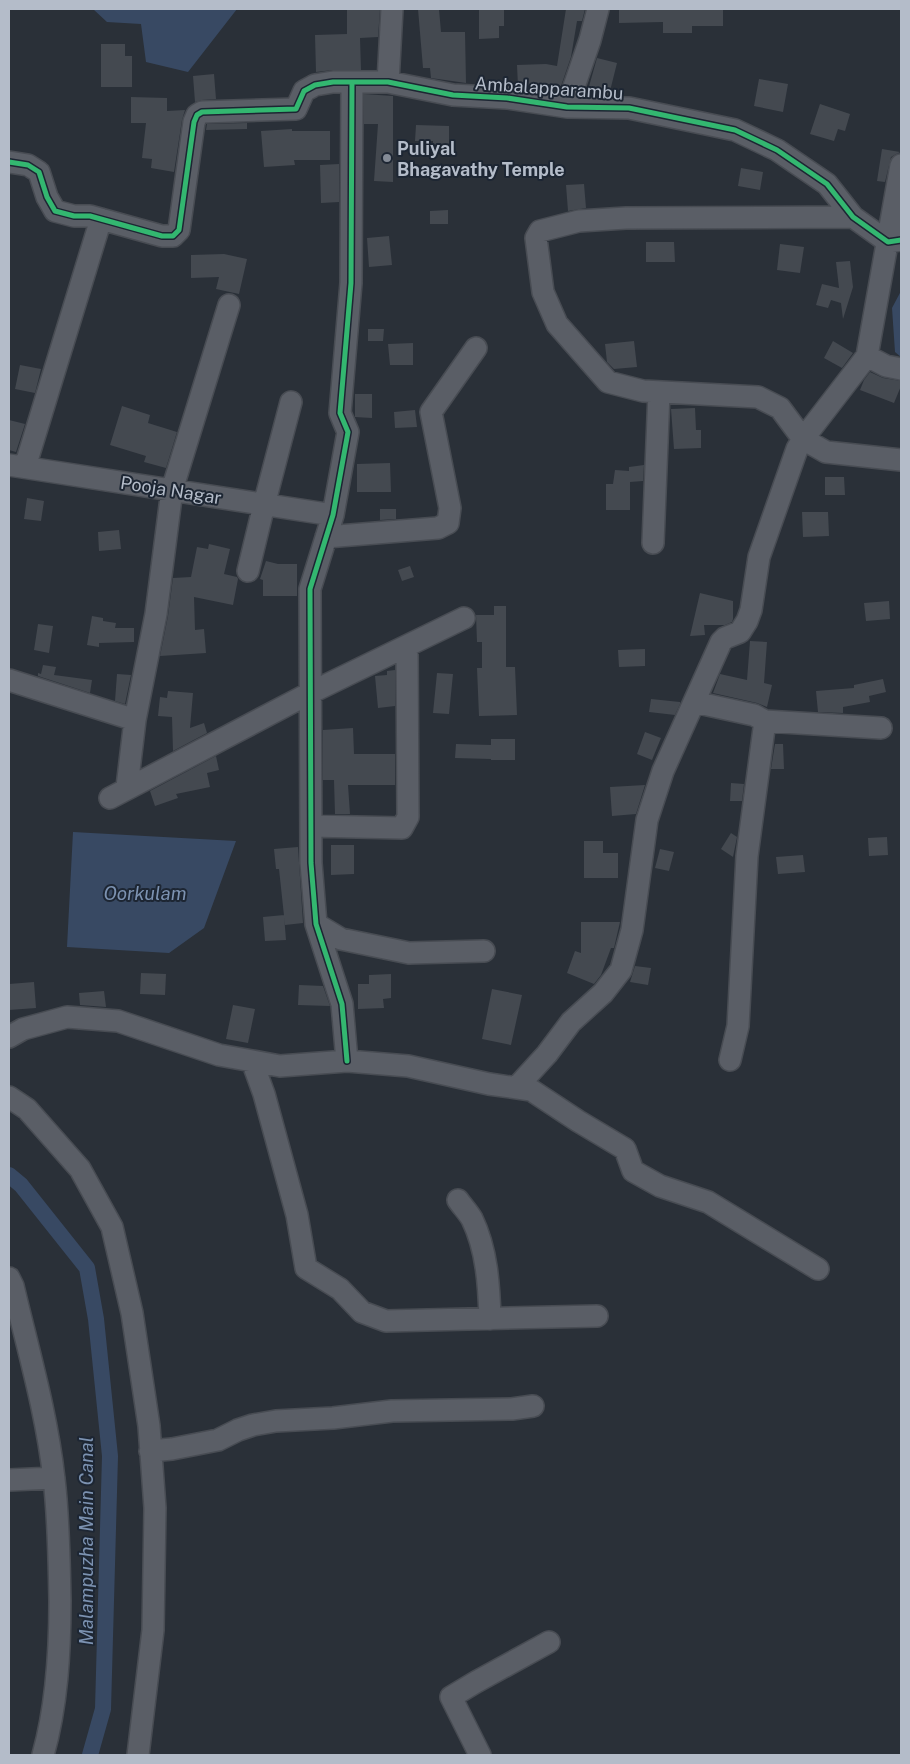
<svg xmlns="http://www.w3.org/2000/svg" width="910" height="1764" font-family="'Public Sans',sans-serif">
<rect width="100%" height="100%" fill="#2a3038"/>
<path fill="#384963" d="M 93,9 L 237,9 L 188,72 L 146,62 L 141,24 L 107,22 Z
M 901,291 L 901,357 L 895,352 L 892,308 Z
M 73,832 L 236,841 L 204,928 L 169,953 L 67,947 Z"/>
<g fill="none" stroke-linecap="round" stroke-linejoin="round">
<path stroke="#384963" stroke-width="16" d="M 9,1175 L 21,1185 L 87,1268 L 96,1319 L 110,1456 L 103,1709 L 90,1755"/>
</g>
<path fill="#444950" d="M 347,9 L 380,9 L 378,37 L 360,38 L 361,70 L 333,70 L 316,72 L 315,35 L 347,34 Z
M 418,9 L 439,9 L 441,32 L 465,32 L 466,83 L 431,78 L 430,68 L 423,68 Z
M 479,9 L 504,9 L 504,26 L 499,26 L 499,38 L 479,39 Z
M 566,9 L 585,9 L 582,21 L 577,21 L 571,57 L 561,86 L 551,84 L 518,86 L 517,65 L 546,64 L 557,66 Z
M 619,9 L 723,9 L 723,26 L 692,26 L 692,33 L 663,33 L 663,22 L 619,23 Z
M 101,44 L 125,44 L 125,56 L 132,56 L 132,87 L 101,87 Z
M 597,58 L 617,63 L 609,95 L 588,90 Z
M 214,74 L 216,99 L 202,100 L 195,102 L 193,76 Z
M 759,79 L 788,84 L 783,112 L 754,106 Z
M 364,94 L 393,96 L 393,182 L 374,181 L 378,124 L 364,124 Z
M 131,97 L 167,98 L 167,111 L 185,110 L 182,120 L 174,172 L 151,168 L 152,159 L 142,158 L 146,123 L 131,123 Z
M 820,104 L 850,114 L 845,131 L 838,129 L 834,141 L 810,134 Z
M 247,123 L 247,129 L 206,130 L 207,124 Z
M 416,125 L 449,126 L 449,152 L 433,152 L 433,141 L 415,141 Z
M 292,129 L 292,131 L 330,131 L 330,160 L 294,160 L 295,165 L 264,167 L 261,131 Z
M 882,149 L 900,152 L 891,157 L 885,182 L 877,181 Z
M 339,164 L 339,202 L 321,203 L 320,165 Z
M 741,168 L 763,172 L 760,190 L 738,186 Z
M 584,184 L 586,208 L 568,211 L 566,185 Z
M 448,210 L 448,224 L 430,224 L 430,211 Z
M 389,236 L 392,265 L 369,267 L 367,238 Z
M 646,242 L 674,242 L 675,262 L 646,262 Z
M 780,244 L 804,247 L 800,273 L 777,270 Z
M 224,254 L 247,259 L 239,294 L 216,289 L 219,277 L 191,278 L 191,255 Z
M 850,261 L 853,287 L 843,319 L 841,303 L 831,300 L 828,308 L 816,305 L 822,284 L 839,288 L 836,262 Z
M 368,329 L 384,329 L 383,341 L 368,341 Z
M 634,341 L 637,367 L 614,369 L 607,362 L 605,344 Z
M 833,341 L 853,353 L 842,368 L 824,358 Z
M 413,343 L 413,365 L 390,365 L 388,344 Z
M 20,365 L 41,369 L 35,393 L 15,389 Z
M 870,372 L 883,378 L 901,381 L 901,386 L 894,403 L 860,390 L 864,380 Z
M 355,394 L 372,394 L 372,418 L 355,417 Z
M 122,406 L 150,415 L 148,423 L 177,432 L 166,468 L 144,462 L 146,456 L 110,445 Z
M 695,408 L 696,430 L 701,430 L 701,448 L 674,449 L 671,409 Z
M 415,410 L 417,427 L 395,428 L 394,412 Z
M 9,420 L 25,424 L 16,452 L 9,450 Z
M 390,463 L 391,492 L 357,492 L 357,464 Z
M 644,465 L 643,481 L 630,482 L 630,510 L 606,510 L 606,484 L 613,484 L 615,470 L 629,471 L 629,467 Z
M 825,477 L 844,477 L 845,495 L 825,495 Z
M 27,498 L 44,501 L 41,521 L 24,519 Z
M 380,509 L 396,509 L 396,519 L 380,520 Z
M 802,512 L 828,512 L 829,536 L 803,537 Z
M 119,530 L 121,549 L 99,551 L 98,532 Z
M 209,544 L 230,549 L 224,574 L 237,577 L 238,579 L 233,605 L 194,597 L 195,630 L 204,629 L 206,653 L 160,656 L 168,616 L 173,578 L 191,577 L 197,547 L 208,549 Z
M 266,561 L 278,564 L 297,564 L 297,596 L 263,596 L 263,580 L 260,579 Z
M 410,566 L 414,577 L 402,581 L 398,570 Z
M 700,593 L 733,601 L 733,619 L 732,622 L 725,625 L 704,625 L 705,635 L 690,636 Z
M 889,601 L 890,619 L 866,621 L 864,603 Z
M 494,606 L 506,606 L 506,667 L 515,667 L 517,715 L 479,716 L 477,668 L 482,668 L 482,642 L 477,642 L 476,615 L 494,615 Z
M 92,616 L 103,618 L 103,621 L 116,623 L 115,628 L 134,628 L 134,642 L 99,643 L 99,647 L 87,645 Z
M 38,624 L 53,626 L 49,653 L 34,650 Z
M 750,641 L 767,642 L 764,683 L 772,685 L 767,707 L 757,703 L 713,693 L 720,674 L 747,680 Z
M 645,649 L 645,666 L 619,667 L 618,650 Z
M 43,665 L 56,667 L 54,675 L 92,680 L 90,693 L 38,676 L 38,673 L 41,674 Z
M 395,670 L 395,706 L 378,708 L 375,676 L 387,675 L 387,671 Z
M 437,673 L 453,674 L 449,714 L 433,713 Z
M 117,674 L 131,675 L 125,704 L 115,701 Z
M 883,679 L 886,692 L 869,696 L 870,702 L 843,707 L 843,713 L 818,712 L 816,691 L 854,688 L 854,685 Z
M 168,691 L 193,693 L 190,728 L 204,723 L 207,733 L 173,751 L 172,717 L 158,716 L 160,697 L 167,698 Z
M 651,699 L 680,702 L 680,704 L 675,715 L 649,712 Z
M 353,728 L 354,754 L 395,754 L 395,785 L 348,785 L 350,814 L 335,814 L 334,780 L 323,780 L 323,730 Z
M 645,732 L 661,738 L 652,760 L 637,754 Z
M 491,739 L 515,739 L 515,760 L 491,760 L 491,759 L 455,758 L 456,744 L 491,745 Z
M 775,744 L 783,744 L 784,769 L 771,769 Z
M 216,756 L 219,770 L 207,773 L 210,787 L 176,794 L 178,798 L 155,806 L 150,791 Z
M 731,783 L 744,784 L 742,801 L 730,801 Z
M 645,785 L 636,814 L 612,816 L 610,787 Z
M 731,833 L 737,837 L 733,857 L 721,849 Z
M 887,837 L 888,855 L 869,856 L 868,838 Z
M 584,841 L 603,841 L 603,853 L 618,853 L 618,878 L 584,878 Z
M 331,845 L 354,845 L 354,874 L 331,875 Z
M 298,847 L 303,923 L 285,925 L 279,869 L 276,869 L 274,849 Z
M 660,849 L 674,852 L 669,871 L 655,868 Z
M 803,855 L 805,872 L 778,874 L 776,857 Z
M 284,915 L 286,940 L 265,941 L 263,917 Z
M 581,922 L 620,922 L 614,948 L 611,948 L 601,975 L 594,984 L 567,973 L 575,951 L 581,953 Z
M 635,966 L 651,968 L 648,985 L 630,982 Z
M 141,973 L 166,974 L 165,995 L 140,994 Z
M 391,974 L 391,998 L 383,999 L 384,1008 L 358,1009 L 358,984 L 369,984 L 369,975 Z
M 34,982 L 36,1008 L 9,1010 L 9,984 Z
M 299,985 L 323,986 L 330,1006 L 298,1005 Z
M 492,989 L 522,995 L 511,1045 L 482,1039 Z
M 104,991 L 106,1007 L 80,1005 L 79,993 Z
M 233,1005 L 255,1009 L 248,1043 L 226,1039 Z"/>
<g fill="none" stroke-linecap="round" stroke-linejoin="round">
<defs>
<path id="minor" d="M 388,82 L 392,9
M 567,107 L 590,40 L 598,9
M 9,162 L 28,165 L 39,172 L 47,197 L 55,211 L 74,216 L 90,216 L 162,236 L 173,236 L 179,230 L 194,122 L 197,115 L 202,112 L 296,109 L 304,91 L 315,85 L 333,82 L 388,82 L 453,95 L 507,98 L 567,107 L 629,108 L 735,130 L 777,150 L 827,184 L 853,217 L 888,242 L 901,240
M 853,217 L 626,218 L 579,221 L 540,231 L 536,238 L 543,292 L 557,324 L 608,382 L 643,391 L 758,397 L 780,408 L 803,439 L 867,356 L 901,165
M 867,356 L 886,366 L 901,369
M 9,465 L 333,515
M 25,467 L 101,219
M 326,537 L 438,528 L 448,523 L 450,508 L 431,412 L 476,348
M 653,543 L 659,392
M 248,571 L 264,505 L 291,402
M 9,680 L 135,720
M 694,702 L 754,715 L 765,721 L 881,728
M 127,787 L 135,720 L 156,614 L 172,490 L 229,305
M 110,798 L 310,693 L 464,618
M 311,826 L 402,828 L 408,817 L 407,646
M 316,924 L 341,939 L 409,953 L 484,951
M 9,1037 L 23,1029 L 67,1017 L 118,1021 L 219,1055 L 280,1066 L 347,1061 L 408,1066 L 489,1084 L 531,1090 L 578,1121 L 625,1149 L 633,1171 L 660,1186 L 708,1202 L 818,1269
M 730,1060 L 738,1026 L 747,856 L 765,721
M 252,1061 L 264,1094 L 297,1215 L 306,1268 L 340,1289 L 362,1312 L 386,1321 L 597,1316
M 347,1061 L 342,1004 L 316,924 L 311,863 L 310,589 L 333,515 L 348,432 L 340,413 L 351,283 L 352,82
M 516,1088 L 547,1054 L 571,1022 L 603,993 L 621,970 L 632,930 L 647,820 L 663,771 L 721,642 L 725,638 L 740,632 L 747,621 L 751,610 L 759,557 L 797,449 L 803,439 L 826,452 L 901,460
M 9,1097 L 27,1109 L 80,1169 L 112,1227 L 132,1313 L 149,1426 L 155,1508 L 153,1630 L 138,1755
M 458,1200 C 462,1206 468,1212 472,1219 C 487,1250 489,1285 490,1319
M 9,1278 L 13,1286 C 28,1350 47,1414 54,1479 C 59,1520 59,1560 60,1601 C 60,1653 57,1705 43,1755
M 150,1451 L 172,1449 L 218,1440 L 238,1430 L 253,1425 L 276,1421 L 333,1418 L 392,1411 L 512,1409 L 533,1406
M 9,1480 L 54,1478
M 480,1755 L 451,1697 L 476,1682 L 549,1642"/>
</defs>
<use href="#minor" stroke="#484c53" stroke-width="24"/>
<use href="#minor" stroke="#5a5e66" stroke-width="21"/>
<defs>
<path id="cycleway" d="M 9,162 L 28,165 L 39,172 L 47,197 L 55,211 L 74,216 L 90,216 L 162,236 L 173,236 L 179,230 L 194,122 L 197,115 L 202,112 L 296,109 L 304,91 L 315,85 L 333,82 L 388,82 L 453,95 L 507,98 L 567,107 L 629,108 L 735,130 L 777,150 L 827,184 L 853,217 L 888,242 L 901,240
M 347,1061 L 342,1004 L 316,924 L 311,863 L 310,589 L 333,515 L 348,432 L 340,413 L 351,283 L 352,82"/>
</defs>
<use href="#cycleway" stroke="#1d2633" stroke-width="8"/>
<use href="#cycleway" stroke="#33b770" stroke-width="5"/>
</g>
<circle fill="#848b96" stroke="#1d2633" stroke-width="2" cx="387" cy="158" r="5"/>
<g text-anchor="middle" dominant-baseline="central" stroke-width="4" stroke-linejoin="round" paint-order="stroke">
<g font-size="18" fill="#b4bcc9" stroke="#1d2633">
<text transform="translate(549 88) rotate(4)">Ambalapparambu</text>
<text transform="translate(171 490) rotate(9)">Pooja Nagar</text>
</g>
<g font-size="18" font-weight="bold" fill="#b4bcc9" stroke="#1d2633" text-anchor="start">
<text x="397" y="148">Puliyal<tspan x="397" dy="21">Bhagavathy Temple</tspan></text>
</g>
<g font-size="19" font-style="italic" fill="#7c92b1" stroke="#1d2633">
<text x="145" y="893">Oorkulam</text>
<text transform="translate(86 1541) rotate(-90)">Malampuzha Main Canal</text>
</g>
</g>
<rect width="910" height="1764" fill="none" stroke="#b4bcc9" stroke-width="20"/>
</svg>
